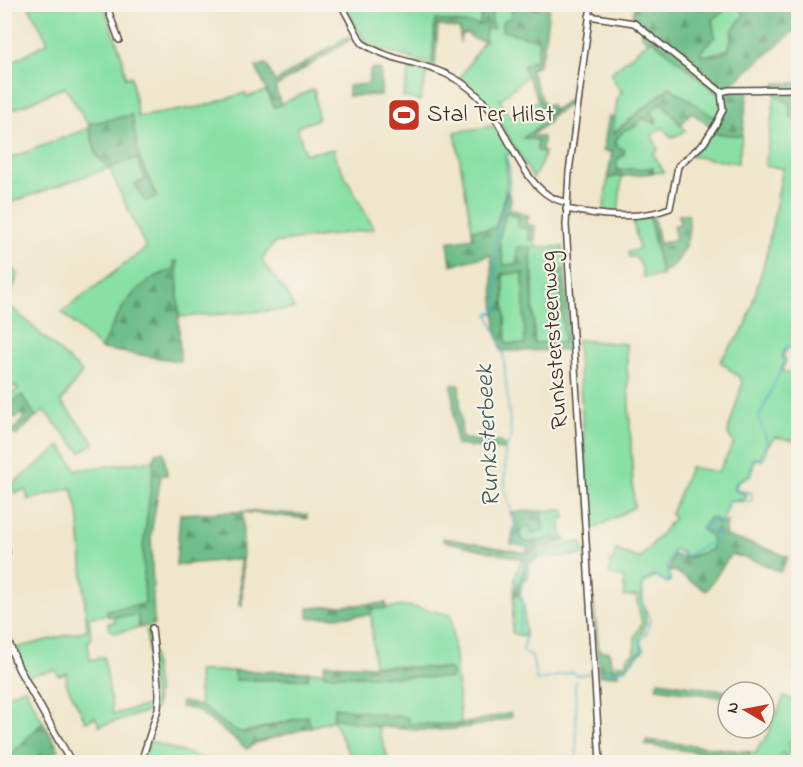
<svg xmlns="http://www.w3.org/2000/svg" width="803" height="767" font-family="'Indie Flower',sans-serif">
<defs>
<pattern id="forest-firs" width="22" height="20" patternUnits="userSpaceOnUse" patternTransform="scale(1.5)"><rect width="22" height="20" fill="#6ebe8a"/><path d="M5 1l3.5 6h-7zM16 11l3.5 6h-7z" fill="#5c9b70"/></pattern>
</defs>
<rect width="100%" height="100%" fill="#f7f3e8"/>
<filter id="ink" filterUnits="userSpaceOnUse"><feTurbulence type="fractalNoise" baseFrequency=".0167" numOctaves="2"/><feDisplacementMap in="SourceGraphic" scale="12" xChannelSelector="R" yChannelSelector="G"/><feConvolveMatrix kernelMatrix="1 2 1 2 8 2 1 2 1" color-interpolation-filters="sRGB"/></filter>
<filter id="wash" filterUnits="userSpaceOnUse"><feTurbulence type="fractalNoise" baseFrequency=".008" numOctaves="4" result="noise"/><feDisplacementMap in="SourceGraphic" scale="24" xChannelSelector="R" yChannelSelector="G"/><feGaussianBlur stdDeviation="1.35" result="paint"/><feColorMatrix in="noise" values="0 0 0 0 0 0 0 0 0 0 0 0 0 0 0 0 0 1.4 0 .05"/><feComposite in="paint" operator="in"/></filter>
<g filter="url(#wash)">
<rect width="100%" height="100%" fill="#efe6cb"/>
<path fill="#88e0a5" stroke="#628562" stroke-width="1.5" d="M 28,5 L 94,5 L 100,8 L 104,5 L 122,57 L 126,78 L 131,76 L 138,117 L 204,106 L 245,93 L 247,97 L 266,91 L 274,107 L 314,89 L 318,119 L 297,127 L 305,154 L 334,149 L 336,159 L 374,229 L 274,243 L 262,259 L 263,263 L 286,292 L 294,309 L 179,317 L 176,261 L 175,269 C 130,284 120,310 101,349 L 62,312 L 146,248 L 109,168 L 6,204 L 5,160 L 89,128 L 97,156 L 109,168 L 136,158 L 146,180 L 135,184 L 156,197 L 139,157 L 129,116 L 88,124 L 65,87 L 5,113 L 5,66 L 48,42 Z
M 343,5 L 472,4 L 482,5 L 480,25 L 435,21 L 432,65 L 368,45 Z
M 491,5 L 512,5 L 511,17 L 508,19 L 539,39 L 537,58 L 524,66 L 528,75 L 500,100 L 509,116 L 539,100 L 547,120 L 524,138 L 538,140 L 537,151 L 544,152 L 542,162 L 533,178 L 491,107 L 460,78 L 484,41 L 486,28 L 493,12 L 491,11 Z
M 724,5 L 735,5 L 745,14 L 733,29 L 729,49 L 701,57 L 700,53 L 715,36 L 712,19 L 724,11 Z
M 651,39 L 719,94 L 721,107 L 718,120 L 670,87 L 612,134 L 618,95 L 622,92 L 612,78 L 612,72 Z
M 415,64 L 428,68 L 420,101 L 403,97 L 410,67 Z
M 775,94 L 789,103 L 792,119 L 798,120 L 798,348 L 787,348 L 782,358 L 786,360 L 782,371 L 796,375 L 798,379 L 798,441 L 775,437 L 763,451 L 762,459 L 754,458 L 750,474 L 737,481 L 734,490 L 747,495 L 744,500 L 729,500 L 725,516 L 719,524 L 714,518 L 709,519 L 703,527 L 711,536 L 713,549 L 684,558 L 683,553 L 674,549 L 667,567 L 670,580 L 666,582 L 654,575 L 643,583 C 636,606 655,615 639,637 L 642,650 L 630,661 L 628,666 L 612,670 L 612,665 L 625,664 L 629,656 L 635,653 L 635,636 L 642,623 L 636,596 L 624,597 L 624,578 L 610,575 L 610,561 L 613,561 L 616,550 L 640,559 L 674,518 L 671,514 L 690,467 L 718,472 L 734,443 L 728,434 L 729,428 L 742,385 L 741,379 L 720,361 L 746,326 L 766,257 L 783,168 L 765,166 Z
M 662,102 L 686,131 L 671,138 L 663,127 L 652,135 L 658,150 L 653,154 L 664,172 L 653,173 L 652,168 L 617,170 L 617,160 L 624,155 L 624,150 L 617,146 L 616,139 L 625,129 L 636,126 L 640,119 L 657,121 L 652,110 Z
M 497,125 L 511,152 L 505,157 C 512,183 502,203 495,228 L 472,230 L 455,132 Z
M 713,133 L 742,136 L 738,163 L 690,156 Z
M 622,176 L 618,213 L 603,214 L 608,178 Z
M 506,212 C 521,217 529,224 529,240 L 535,240 L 535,247 L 563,247 L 565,270 L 559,270 L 564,342 L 534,344 L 533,273 L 517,264 L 504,265 L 499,240 Z
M 649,215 L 662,276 L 643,277 L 642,266 L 635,257 L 629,257 L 628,252 L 639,249 L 632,216 Z
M 4,263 L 18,274 L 8,304 L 82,372 L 61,402 L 95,443 L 81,452 L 44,411 L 36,417 L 22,396 L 5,407 L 5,399 L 18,389 L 15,385 L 5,393 Z
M 523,273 L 525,344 L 506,344 L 503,274 Z
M 577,340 L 626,344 L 634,507 L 596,528 L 590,526 Z
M 61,446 L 76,470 L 155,460 L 143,549 L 145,605 L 107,610 L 107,615 L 89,617 L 91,640 L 88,641 L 90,660 L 104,657 L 113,714 L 154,704 L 146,631 L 150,630 L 157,689 L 156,709 L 100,726 L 95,717 L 86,722 L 66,683 L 67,673 L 59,676 L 55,670 L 27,676 L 16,648 L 87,630 L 78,510 L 72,488 L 28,500 L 26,490 L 15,493 L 10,486 Z
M 564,510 L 565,518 L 561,519 L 562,539 L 557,541 L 555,537 L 529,543 L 522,540 L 519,531 C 528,524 533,527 543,530 L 541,511 Z
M 579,542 L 582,543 L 584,555 L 538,557 L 537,552 Z
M 522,559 L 529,561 L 515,593 L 520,594 L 524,604 L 525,637 L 512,633 L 515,577 Z
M 409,606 L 451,615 L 461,724 L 408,724 L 335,707 L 334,718 L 378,727 L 389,762 L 353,762 L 333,720 L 311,727 L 307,716 L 245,732 L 236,732 L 200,705 L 198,671 L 234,671 L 235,680 L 308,679 L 308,672 L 324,672 L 325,675 L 450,678 L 450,669 L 374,665 L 371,609 Z
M 138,615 L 139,628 L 114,633 L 110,630 L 108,623 L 115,622 L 114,617 Z
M 25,688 L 43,722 L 5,762 L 5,696 Z
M 784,697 L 798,701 L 798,728 L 788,745 L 792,747 L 785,760 L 782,753 L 776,762 L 751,762 L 752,760 L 747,759 L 750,752 L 756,753 L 761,742 L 764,742 Z
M 149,741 L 214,762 L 143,762 Z"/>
<path fill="url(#forest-firs)" stroke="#547454" stroke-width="1.5" fill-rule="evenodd" d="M 472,5 L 491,5 L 493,29 L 486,28 L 485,41 L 474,39 L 467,33 L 461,35 L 460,43 L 460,29 L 438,25 L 435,67 L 432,65 L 435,20 L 480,25 L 482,5 Z
M 512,5 L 549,8 L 543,54 L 541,54 L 539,65 L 530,70 L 545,106 L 550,104 L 554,110 L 575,96 L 573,102 L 549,118 L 550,121 L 532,135 L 543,137 L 542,151 L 537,151 L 538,140 L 523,138 L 547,120 L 523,66 L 537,58 L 539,40 L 502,31 L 502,22 L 511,17 Z
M 629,5 L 724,5 L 724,11 L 712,20 L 715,36 L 700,53 L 702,56 L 720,54 L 729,49 L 733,29 L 745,14 L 735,5 L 798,5 L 798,30 L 795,30 L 731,85 L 731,88 L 748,91 L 742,136 L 713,133 L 724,113 L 723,90 L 718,94 L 652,39 L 648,42 L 641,34 L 643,28 L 632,20 L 635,5 Z
M 348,36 L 350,40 L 275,87 L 281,105 L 274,107 L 256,67 L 266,64 L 275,82 Z
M 371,69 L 381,69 L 381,95 L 348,96 L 348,86 L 368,84 Z
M 776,83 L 798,83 L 798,120 L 791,119 L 789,103 L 775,94 Z
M 670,87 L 718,120 L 712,128 L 691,112 L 681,125 L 662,102 L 652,110 L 656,124 L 643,117 L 636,126 L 625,130 L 616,139 L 617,146 L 625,151 L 617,160 L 617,170 L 653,168 L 653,173 L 608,178 L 612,152 L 603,151 L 609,116 L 615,118 L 613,134 Z
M 132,115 L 139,157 L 157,197 L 145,201 L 134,184 L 146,180 L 136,158 L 109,168 L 97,156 L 88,124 Z
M 507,191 L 511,199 L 509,208 L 529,216 L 526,224 L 535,226 L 535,240 L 529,240 L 529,229 L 517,227 L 519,217 L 506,212 L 499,240 L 504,265 L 517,264 L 517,247 L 531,247 L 534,343 L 564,342 L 559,270 L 565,270 L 570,350 L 501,351 L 496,328 L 491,255 L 451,265 L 448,242 L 473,238 L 472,230 L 495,228 ZM 523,273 L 525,344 L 506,344 L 503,274 Z
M 653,214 L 659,244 L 676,239 L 673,226 L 680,224 L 679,214 L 688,214 C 692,235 683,265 661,273 L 649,215 Z
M 174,261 L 177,261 L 180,361 L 101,349 C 120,310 130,284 174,269 Z
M 452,385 L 459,385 L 462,439 L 501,441 L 502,445 L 507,445 L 504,450 L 456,445 Z
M 22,395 L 36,417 L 16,436 L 12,432 L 24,418 L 21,414 L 15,418 L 8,411 L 5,413 L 5,407 Z
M 164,452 L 167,475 L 161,475 L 151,534 L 154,625 L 139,628 L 138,615 L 108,617 L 107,610 L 145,604 L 143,549 L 155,453 Z
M 255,511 L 307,515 L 307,519 L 243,512 L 242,606 L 240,606 L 240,559 L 176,565 L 180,514 Z
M 541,511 L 543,530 L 532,534 L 530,526 L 519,531 L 522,540 L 529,543 L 555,537 L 557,541 L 565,538 L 566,541 L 531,551 L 527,551 L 528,547 L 511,544 L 515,524 L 510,512 Z
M 710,517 L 719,524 L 727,521 L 725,536 L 765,548 L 788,557 L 780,572 L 759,562 L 731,554 L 706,591 L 675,571 L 669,572 L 673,555 L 688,558 L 712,549 L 711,536 L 701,529 Z
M 443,538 L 527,553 L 537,552 L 538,558 L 530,562 L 527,580 L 523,580 L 520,594 L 516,596 L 515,593 L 527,560 L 443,541 Z
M 593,599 L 599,651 L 609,651 L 612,669 L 619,669 L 619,675 L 599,676 Z
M 386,603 L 386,609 L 372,609 L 371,615 L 308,618 L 308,608 Z
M 325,664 L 450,669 L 453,675 L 450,678 L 324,675 Z
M 234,671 L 308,672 L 308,679 L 235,680 Z
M 658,681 L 731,692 L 728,692 L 728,698 L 656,688 Z
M 181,702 C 213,704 221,731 247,733 L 307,716 L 311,727 L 256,743 L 247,749 L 197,710 L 181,707 Z
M 335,707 L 408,718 L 409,724 L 458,725 L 510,713 L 512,717 C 443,737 403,732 333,718 Z
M 43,722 L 59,750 L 32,762 L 5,762 L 5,756 L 10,756 Z
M 646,740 L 750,752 L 747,759 L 645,745 Z"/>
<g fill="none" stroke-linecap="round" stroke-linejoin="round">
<path stroke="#45aec4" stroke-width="1.5" d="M 502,348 L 488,314 L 498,311 L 495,239 L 509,189 L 510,170 L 506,157 L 511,152
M 503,350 L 511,436 L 505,450 L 505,491 L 514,519 L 517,542 L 527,547 L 527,551
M 527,553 L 527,565 L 519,594 L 524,606 L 522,608 L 519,632 L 525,637 L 523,652 L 532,656 L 537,681 L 573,672 L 576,675 L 590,674
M 600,674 L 625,669 L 644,650 L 640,642 L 647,631 L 650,619 L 643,604 L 643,584 L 656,576 L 667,583 L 671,581 L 667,568 L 674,550 L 687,556 L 705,545 L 713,545 L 719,537 L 718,534 L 702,528 L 711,523 L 711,518 L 725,525 L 723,520 L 728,502 L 752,501 L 752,493 L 735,490 L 738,482 L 751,476 L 755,459 L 762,461 C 774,439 762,437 759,417 L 785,361 L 783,352 L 787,347 L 798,347
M 575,681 L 577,762"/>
</g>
</g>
<g filter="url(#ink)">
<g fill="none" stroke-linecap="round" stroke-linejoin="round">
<defs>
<path id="minor" d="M 106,4 L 119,40
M 341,4 L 362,43 C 405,70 450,59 487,106 C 510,134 526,197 566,202
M 591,4 L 569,172 L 566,225 L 600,762
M 589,16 L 634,23 L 721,92
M 721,92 L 729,90 L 798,89
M 566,209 C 598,215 638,221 670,208 L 678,166 L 704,143 L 716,124 L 723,110 L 721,92
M 4,540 L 7,552 L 4,562
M 141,762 L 158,709 L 159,694 L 152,628"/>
<path id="major" d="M 4,632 L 19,669 L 71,762"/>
</defs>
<use href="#minor" stroke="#564638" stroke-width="8"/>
<use href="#major" stroke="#564638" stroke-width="9"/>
<use href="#minor" stroke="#fff" stroke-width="5"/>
<use href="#major" stroke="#fff" stroke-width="6"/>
</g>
</g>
<defs>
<symbol id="stadium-square" viewBox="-11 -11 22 22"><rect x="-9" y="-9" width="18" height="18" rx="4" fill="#c8321e" stroke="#f7f3e8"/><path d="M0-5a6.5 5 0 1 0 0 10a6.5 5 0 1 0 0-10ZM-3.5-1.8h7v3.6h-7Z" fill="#fff"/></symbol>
</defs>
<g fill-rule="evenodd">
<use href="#stadium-square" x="385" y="96" width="38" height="38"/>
</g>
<g text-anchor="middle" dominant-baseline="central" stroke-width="4.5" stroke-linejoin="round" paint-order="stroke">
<g font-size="24" fill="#3b2a1e" stroke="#f7f3e8" text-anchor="start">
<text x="427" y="115">Stal Ter Hilst</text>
</g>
<g font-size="24" fill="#3b2a1e" stroke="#f7f3e8">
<text transform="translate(555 340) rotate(-94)">Runkstersteenweg</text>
</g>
<g font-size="26" font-style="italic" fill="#3e5858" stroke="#f7f3e8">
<text transform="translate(489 436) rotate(-93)">Runksterbeek</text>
</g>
</g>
<rect width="803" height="767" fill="none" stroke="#f7f3e8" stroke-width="24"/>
<g transform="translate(746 710) rotate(280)"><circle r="28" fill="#f7f3e8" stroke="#aca397" stroke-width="1.5"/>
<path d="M0-4.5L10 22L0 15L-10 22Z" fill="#c8321e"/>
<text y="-9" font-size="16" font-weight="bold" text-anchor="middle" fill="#3b2a1e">N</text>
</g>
</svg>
